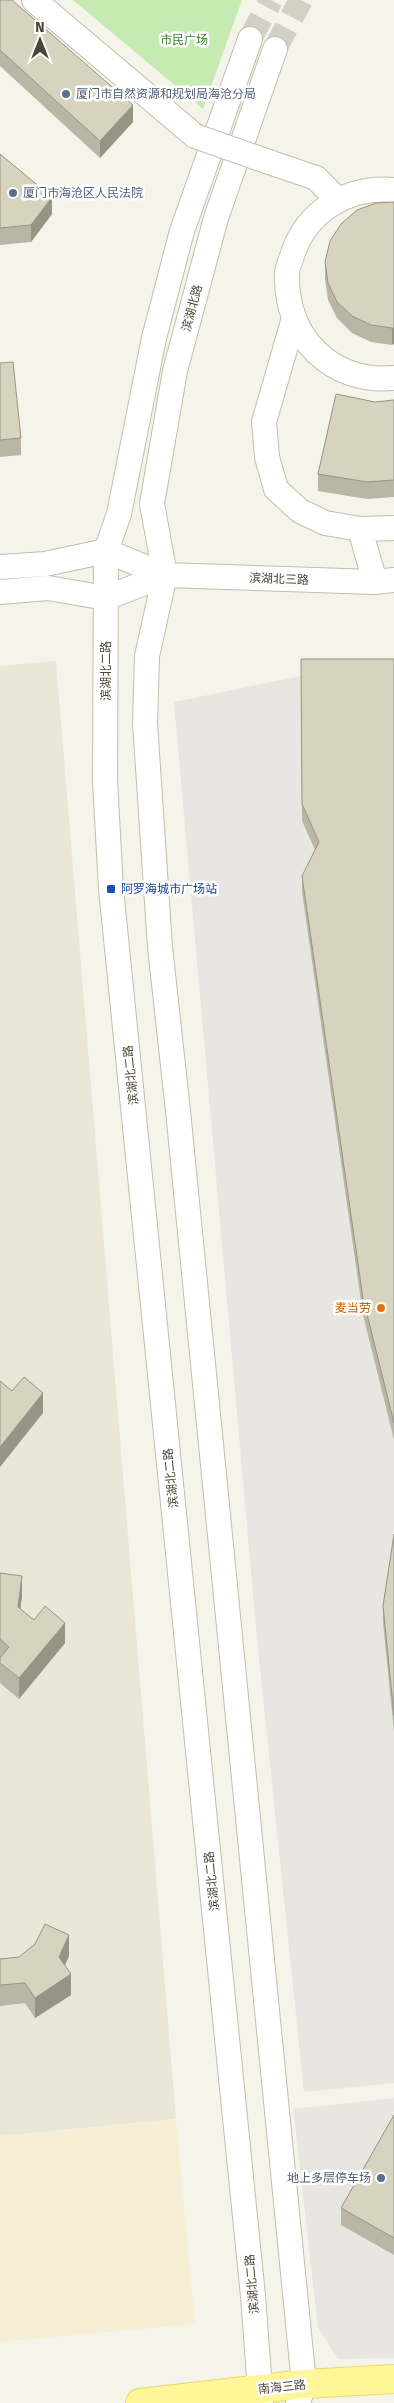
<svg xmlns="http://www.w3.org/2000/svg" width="394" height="2403" font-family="'Fira Sans','Noto Sans SC',sans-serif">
<rect width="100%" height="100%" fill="#f5f4ea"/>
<path fill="#eae7d8" d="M 56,661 L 176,2119 L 0,2136 L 0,666 Z"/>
<path fill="#f7efd5" d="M 176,2119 L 195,2324 L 0,2342 L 0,2136 Z"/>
<path fill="#c6ebb2" d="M 73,0 L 242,0 L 203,109 Z"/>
<path fill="#e7e6e1" d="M 301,676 L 302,821 L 319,859 L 363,1315 L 394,1440 L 394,2083 L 304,2092 L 257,1639 L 174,702 Z
M 394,2098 L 394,2358 L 338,2359 L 318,2327 L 293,2109 Z"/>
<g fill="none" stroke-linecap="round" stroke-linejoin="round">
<path stroke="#d3d1c6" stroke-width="24" stroke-dasharray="24 12" stroke-linecap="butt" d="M 250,39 L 271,0
M 275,49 L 301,0"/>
<defs>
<path id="minor" d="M 34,0 L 195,136
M 250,39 L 182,231 L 154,338 L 119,514 L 106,551 L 105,781 L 111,889 L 253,2296 L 261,2403
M 275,49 L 216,218 L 175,371 L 152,504 L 165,575 L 147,656 L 145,723 L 160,947 L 178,1111 L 304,2384 L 298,2403
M 269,162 L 316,178 L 338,200
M 394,190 C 348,186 306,211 292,256 C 290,262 287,268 287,274 C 285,337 331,384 394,378
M 294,318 L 264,422 L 267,457 L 276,489 L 300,511 L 325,523 L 360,529 L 394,528
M 360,529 L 375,582
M 0,567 L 45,564 L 106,551 L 165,575 L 375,582 L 394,580
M 0,592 L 48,588 L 106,598 L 165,575"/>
<path id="major" d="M 140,2403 L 304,2384 L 394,2379"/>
</defs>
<use href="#minor" stroke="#c2beac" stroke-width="26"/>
<use href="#major" stroke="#e9da65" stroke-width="30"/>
<use href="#minor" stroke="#fff" stroke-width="24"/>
<use href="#major" stroke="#fff599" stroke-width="28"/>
<defs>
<path id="minor-bridge" d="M 195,136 L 269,162"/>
</defs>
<use href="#minor-bridge" stroke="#c2beac" stroke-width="26" stroke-linecap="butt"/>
<use href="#minor-bridge" stroke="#fff" stroke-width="24"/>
</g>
<path fill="#bab5a4" d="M 0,0 L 133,122 L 100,158 L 0,66 Z
M 0,154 L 52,214 L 31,242 L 0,245 Z
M 394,202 L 392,345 L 371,342 L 352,333 L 337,318 L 328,300 L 325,279 L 325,262 Z
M 0,363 L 21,438 L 21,455 L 0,457 Z
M 394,400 L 394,497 L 367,499 L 318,491 L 318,474 L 375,402 Z
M 301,659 L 394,659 L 394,1440 L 363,1315 L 302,892 L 302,876 L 315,850 L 302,821 Z
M 394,1534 L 394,1732 L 383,1623 L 383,1606 Z
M 0,1573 L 22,1596 L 20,1609 L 34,1620 L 65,1643 L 19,1699 L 0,1683 Z
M 69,1956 L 65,1966 L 71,1995 L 35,2018 L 25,2003 L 0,2006 L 0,1959 Z
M 394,2115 L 394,2255 L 341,2225 L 341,2208 Z"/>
<path fill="#979486" d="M 133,105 L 133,122 L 100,158 L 100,141 Z
M 52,197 L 52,214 L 31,242 L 31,225 Z
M 392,328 L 394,328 L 394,344 L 392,345 Z
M 43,1393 L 43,1413 L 0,1467 L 0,1447 Z
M 22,1576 L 22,1596 L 18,1627 L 18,1607 Z
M 65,1623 L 65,1643 L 19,1699 L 19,1678 Z
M 69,1935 L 69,1956 L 59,1977 L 59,1957 Z
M 71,1974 L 71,1995 L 35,2018 L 35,1998 Z"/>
<path fill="#d8d3bf" stroke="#979486" d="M 0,0 L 12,0 L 133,105 L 100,141 L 0,50 Z
M 0,154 L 52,197 L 31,225 L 0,228 Z
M 394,202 L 394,328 L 392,328 L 371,325 L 352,316 L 337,302 L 328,283 L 325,262 L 330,241 L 341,224 L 357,210 L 376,203 Z
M 13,362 L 21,438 L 0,440 L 0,363 Z
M 336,394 L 375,402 L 394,400 L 394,480 L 367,482 L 318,474 Z
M 301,659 L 394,659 L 394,1423 L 363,1298 L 302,876 L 319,842 L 302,804 Z
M 24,1377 L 43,1393 L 0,1447 L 0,1381 L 12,1391 Z
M 394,1534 L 394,1715 L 383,1606 Z
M 0,1573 L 22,1576 L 18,1607 L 34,1620 L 45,1606 L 65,1623 L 19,1678 L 0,1663 L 0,1658 L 9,1647 L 0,1639 Z
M 45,1924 L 69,1935 L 59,1957 L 71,1974 L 35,1998 L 25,1983 L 0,1985 L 0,1959 L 19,1957 L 35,1944 Z
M 394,2115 L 394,2238 L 341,2208 Z"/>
<g fill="#5c6f8a" stroke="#fff" stroke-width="2">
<circle cx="66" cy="94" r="5"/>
<circle cx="13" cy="193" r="5"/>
<circle cx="381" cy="2178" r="5"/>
</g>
<rect fill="#1a4fb4" stroke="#fff" stroke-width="2" x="106" y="884" width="10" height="10" rx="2.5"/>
<circle fill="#e8710a" stroke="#fff" stroke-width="2" cx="381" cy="1308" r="5"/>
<g text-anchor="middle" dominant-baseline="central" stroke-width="5" stroke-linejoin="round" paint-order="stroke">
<g font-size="12" fill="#387f27" stroke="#fff">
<text x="184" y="40">市民广场</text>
</g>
<g font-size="12" fill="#4e5e75" stroke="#fff" text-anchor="start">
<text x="76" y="94">厦门市自然资源和规划局海沧分局</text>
<text x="23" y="193">厦门市海沧区人民法院</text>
<text x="371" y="2178" text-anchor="end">地上多层停车场</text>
</g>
<g font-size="12" fill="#4a4637" stroke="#fff">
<text transform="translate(192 308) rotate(-75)">滨湖北路</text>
<text transform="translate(279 579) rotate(2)">滨湖北三路</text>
<text transform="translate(106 671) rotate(-90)">滨湖北二路</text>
<text transform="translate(131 1075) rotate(-96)">滨湖北二路</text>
<text transform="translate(171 1478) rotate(-96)">滨湖北二路</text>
<text transform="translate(212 1881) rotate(-96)">滨湖北二路</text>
<text transform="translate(252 2284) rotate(-95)">滨湖北二路</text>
<text transform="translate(282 2387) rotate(-6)">南海三路</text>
</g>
<g font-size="12" fill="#164399" stroke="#fff" text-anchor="start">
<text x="121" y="889">阿罗海城市广场站</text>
</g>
<g font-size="12" fill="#c56008" stroke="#fff" text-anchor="end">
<text x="371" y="1308">麦当劳</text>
</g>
</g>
<g transform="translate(40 40)" stroke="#ffffff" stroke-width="4" paint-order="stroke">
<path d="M0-4L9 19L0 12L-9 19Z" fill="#4a4637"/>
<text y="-8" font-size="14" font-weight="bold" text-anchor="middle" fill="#4a4637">N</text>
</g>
</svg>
